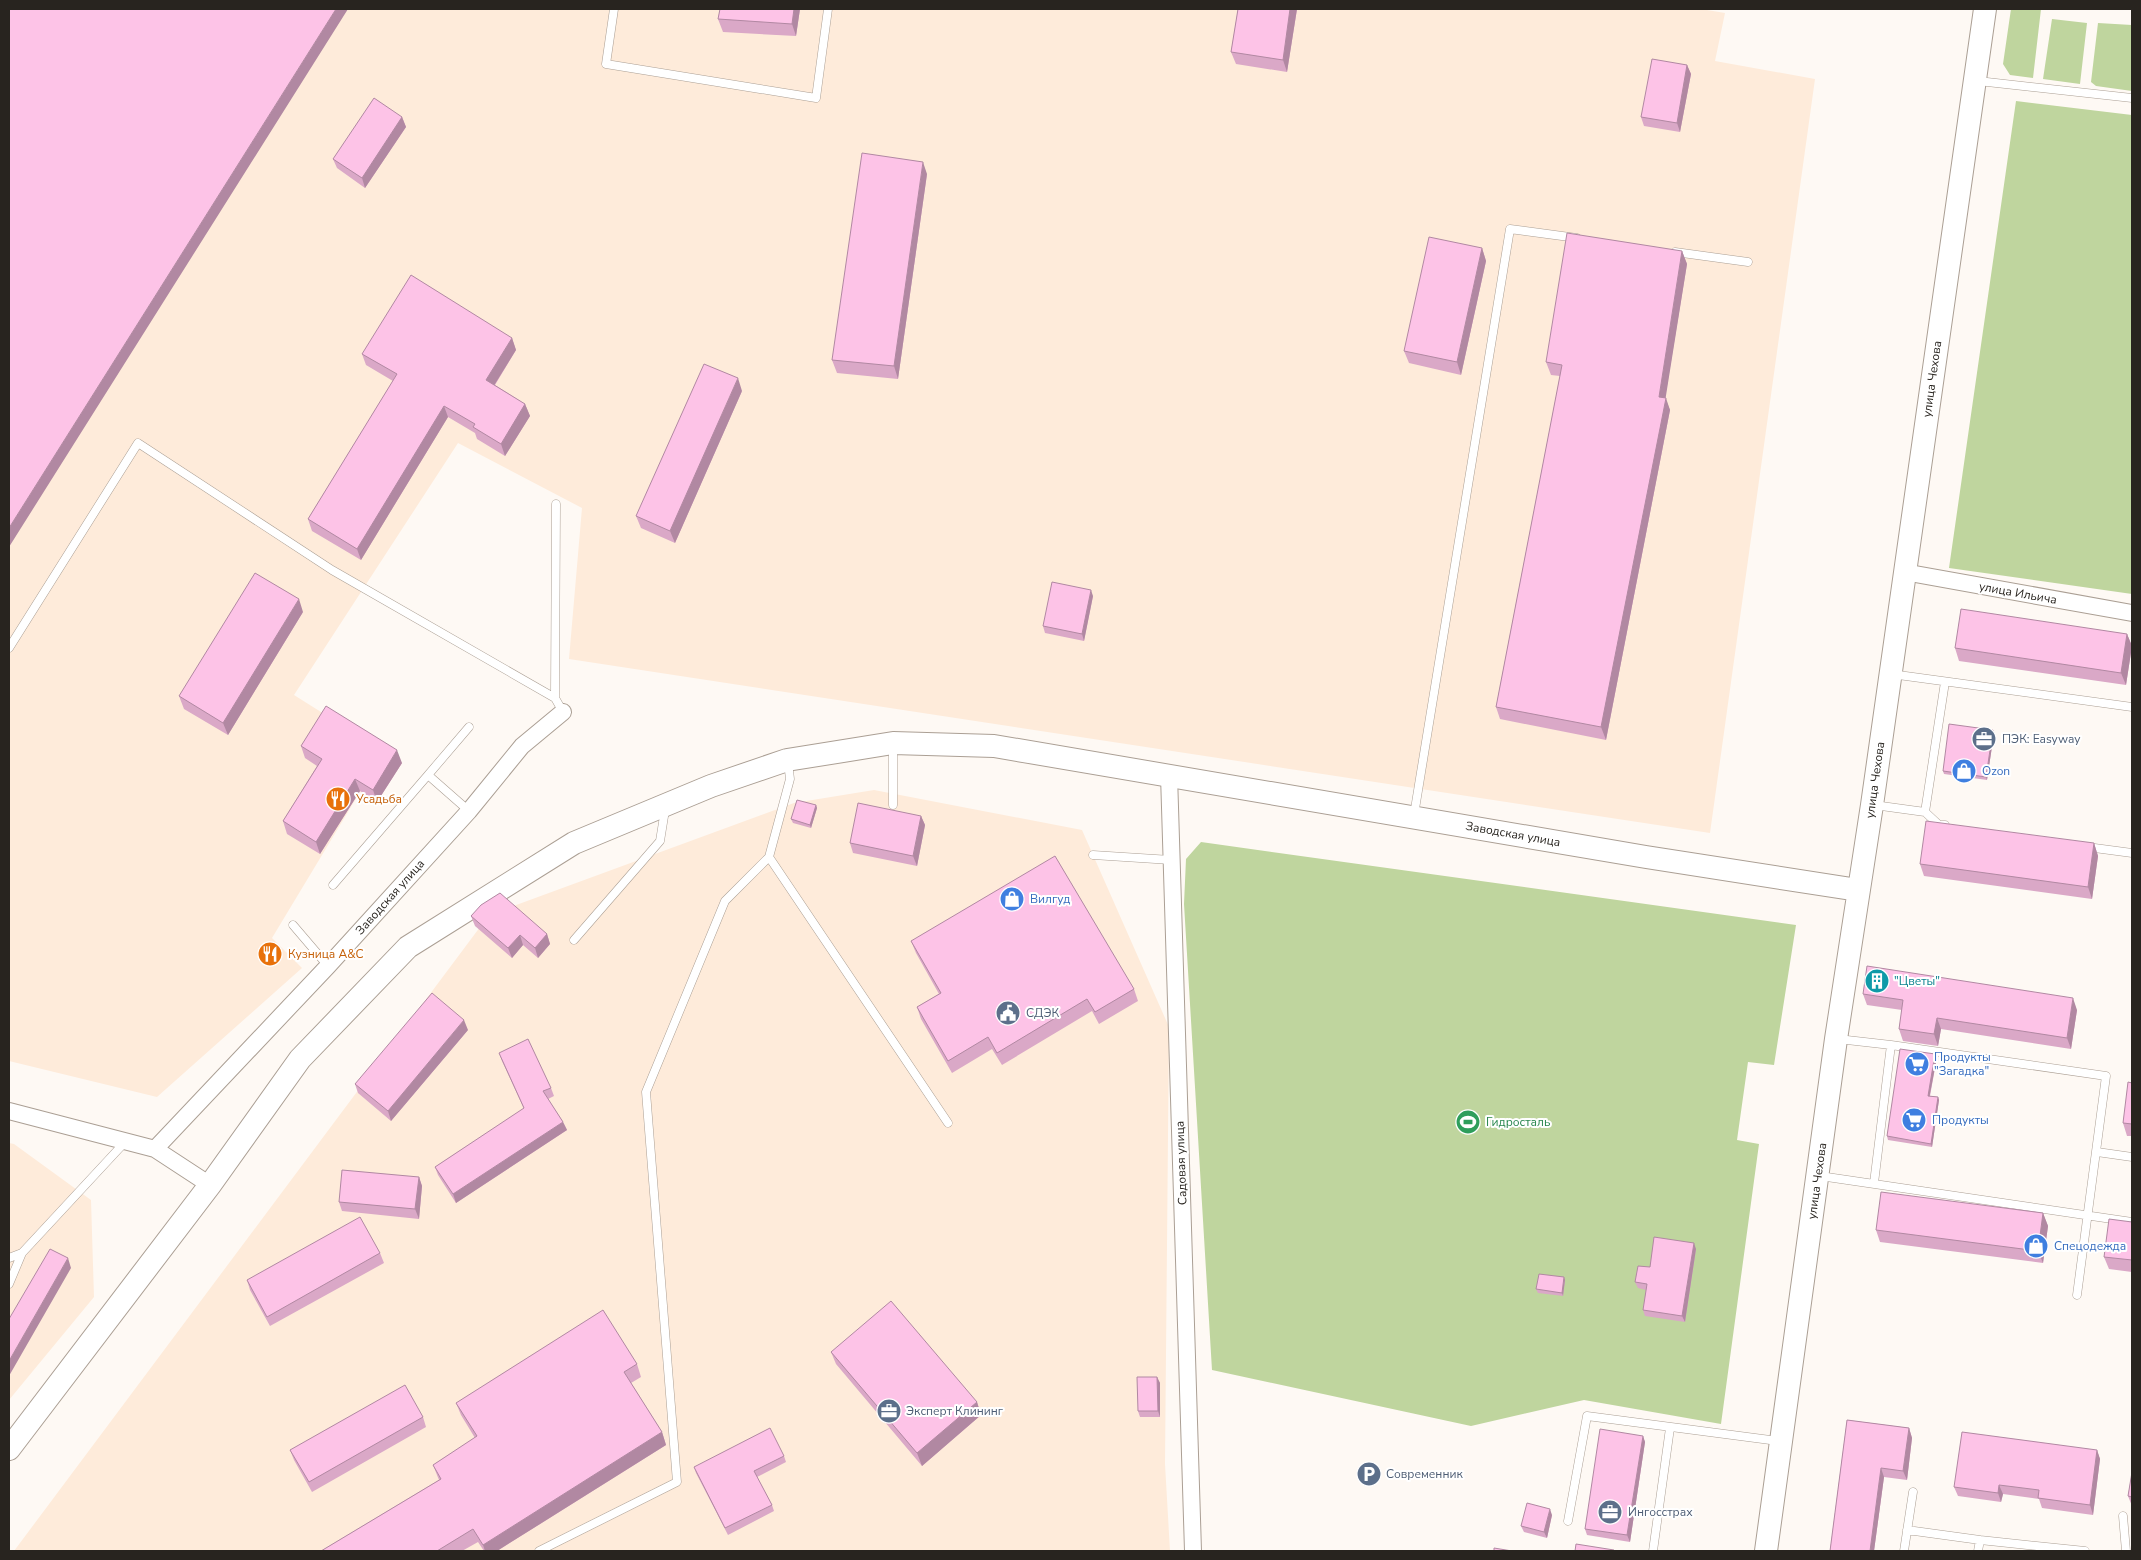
<svg xmlns="http://www.w3.org/2000/svg" width="2141" height="1560" font-family="'Nunito Sans',sans-serif">
<rect width="100%" height="100%" fill="#fef9f4"/>
<path fill="#feebda" d="M 9,9 L 1701,9 L 1725,13 L 1715,61 L 1815,79 L 1710,833 L 569,659 L 582,508 L 458,443 L 294,695 L 402,763 L 377,802 L 360,792 L 272,938 L 302,968 L 157,1097 L 9,1061 Z
M 874,790 L 1082,830 L 1169,1027 L 1165,1464 L 1170,1551 L 14,1551 L 489,915 L 794,803 Z
M 9,1143 L 14,1144 L 91,1200 L 94,1297 L 9,1400 Z"/>
<path fill="#bfd59e" d="M 2011,9 L 2041,9 L 2033,78 L 2010,75 L 2003,64 Z
M 2052,19 L 2087,23 L 2080,84 L 2043,79 Z
M 2098,23 L 2132,25 L 2132,91 L 2096,86 L 2091,82 Z
M 2016,101 L 2132,115 L 2132,594 L 1949,568 Z
M 1201,842 L 1796,925 L 1774,1065 L 1748,1062 L 1737,1140 L 1759,1144 L 1721,1424 L 1584,1400 L 1471,1426 L 1212,1370 L 1184,904 L 1186,859 Z"/>
<g fill="none" stroke-linecap="round" stroke-linejoin="round">
<defs>
<path id="lane" d="M 614,9 L 606,64 L 816,98 L 828,9
M 1978,81 L 2132,98
M 1675,252 L 1748,262
M 556,504 L 555,698 L 563,712
M 9,648 L 138,443 L 332,570 L 555,698
M 1891,674 L 2132,707
M 893,805 L 893,745
M 1874,805 L 1925,812 L 1939,825 L 1945,825
M 469,811 L 428,775 L 469,727
M 1925,812 L 1945,682
M 1414,815 L 1510,229 L 1577,238
M 2087,847 L 2132,853
M 1093,855 L 1171,860
M 769,857 L 948,1123
M 333,885 L 428,775
M 293,925 L 328,966
M 574,940 L 660,841 L 665,810
M 1838,1039 L 1891,1045 L 2106,1076 L 2077,1295
M 2097,1152 L 2132,1157
M 1820,1176 L 2132,1222
M 1874,1183 L 1891,1045
M 9,1258 L 22,1253
M 9,1284 L 22,1253 L 126,1141
M 2123,1516 L 2126,1551
M 1568,1521 L 1587,1416 L 1778,1441
M 1907,1530 L 1980,1540
M 539,1551 L 677,1482 L 646,1092 L 725,901 L 769,857 L 790,779 L 788,762
M 1653,1551 L 1670,1428
M 1904,1551 L 1913,1492
M 1978,1551 L 1980,1540 L 2085,1551"/>
<path id="street" d="M 1904,572 L 2132,613
M 1169,775 L 1193,1551
M 9,1111 L 155,1149 L 210,1185
M 155,1149 L 328,966 L 469,811 L 522,746 L 563,712"/>
<path id="secondary" d="M 9,1449 L 210,1185 L 300,1059 L 408,947 L 574,843 L 711,786 L 787,760 L 893,743 L 994,746 L 1646,857 L 1858,890
M 1766,1551 L 1836,1039 L 1872,805 L 1985,9"/>
</defs>
<use href="#lane" stroke="#ab9f94" stroke-width="9"/>
<use href="#street" stroke="#ab9f94" stroke-width="18"/>
<use href="#secondary" stroke="#ab9f94" stroke-width="24"/>
<use href="#lane" stroke="#fff" stroke-width="8"/>
<use href="#street" stroke="#fff" stroke-width="16"/>
<use href="#secondary" stroke="#fff" stroke-width="22"/>
</g>
<path fill="#daa8c7" d="M 720,9 L 800,9 L 796,36 L 723,32 L 718,19 Z
M 1238,9 L 1297,9 L 1287,72 L 1236,64 L 1231,52 Z
M 1687,65 L 1691,74 L 1680,132 L 1644,126 L 1641,117 Z
M 402,117 L 406,127 L 365,188 L 337,168 L 333,159 Z
M 927,174 L 898,379 L 837,373 L 832,360 Z
M 1482,248 L 1486,261 L 1461,375 L 1409,363 L 1404,351 Z
M 1682,251 L 1687,264 L 1665,398 L 1670,410 L 1606,740 L 1500,719 L 1496,707 L 1560,376 L 1551,375 L 1546,362 Z
M 512,338 L 516,350 L 495,385 L 525,404 L 530,416 L 505,456 L 477,439 L 475,433 L 448,417 L 361,560 L 312,531 L 308,519 L 393,381 L 366,365 L 362,354 Z
M 742,391 L 675,543 L 641,528 L 636,516 Z
M 1093,596 L 1084,641 L 1045,633 L 1043,626 Z
M 303,612 L 228,735 L 184,709 L 179,696 Z
M 2127,634 L 2132,646 L 2126,685 L 1959,661 L 1955,648 Z
M 1994,733 L 1987,780 L 1944,774 L 1943,771 Z
M 301,746 L 402,763 L 377,802 L 360,791 L 320,854 L 287,834 L 283,821 L 317,766 L 305,758 Z
M 816,805 L 817,808 L 811,828 L 793,823 L 791,819 Z
M 921,816 L 925,825 L 917,866 L 853,853 L 850,843 Z
M 2094,843 L 2098,856 L 2092,899 L 1924,876 L 1920,864 Z
M 471,916 L 547,934 L 550,944 L 538,958 L 523,945 L 512,958 L 475,926 Z
M 911,941 L 1134,989 L 1138,1001 L 1099,1024 L 1092,1011 L 1002,1065 L 992,1049 L 952,1073 L 921,1019 L 917,1007 L 939,994 L 916,953 Z
M 1863,994 L 2077,1010 L 2071,1049 L 1941,1029 L 1938,1046 L 1903,1041 L 1899,1029 L 1902,1010 L 1867,1005 Z
M 468,1030 L 391,1121 L 358,1093 L 355,1084 Z
M 499,1053 L 551,1088 L 554,1096 L 548,1099 L 563,1122 L 567,1130 L 456,1203 L 438,1175 L 435,1167 L 524,1109 L 502,1061 Z
M 1937,1057 L 1930,1096 L 1938,1097 L 1939,1100 L 1932,1147 L 1888,1140 L 1887,1136 Z
M 2132,1083 L 2132,1136 L 2127,1136 L 2123,1123 Z
M 419,1177 L 422,1186 L 419,1219 L 342,1211 L 339,1202 Z
M 2043,1213 L 2048,1226 L 2043,1263 L 1880,1242 L 1876,1230 Z
M 2132,1222 L 2132,1272 L 2109,1269 L 2104,1257 Z
M 1696,1249 L 1685,1322 L 1645,1316 L 1643,1310 L 1646,1290 L 1638,1288 L 1635,1282 L 1650,1267 Z
M 380,1253 L 384,1263 L 270,1326 L 250,1290 L 247,1280 Z
M 1565,1280 L 1563,1296 L 1538,1293 L 1536,1289 Z
M 831,1352 L 977,1402 L 981,1415 L 922,1466 L 836,1364 Z
M 637,1364 L 641,1377 L 631,1383 L 662,1432 L 666,1445 L 497,1551 L 484,1551 L 478,1542 L 462,1551 L 321,1551 L 439,1480 L 433,1465 L 475,1438 L 461,1415 L 456,1403 Z
M 1157,1377 L 1160,1383 L 1160,1417 L 1140,1417 L 1138,1411 Z
M 423,1417 L 426,1427 L 312,1492 L 294,1460 L 290,1450 Z
M 1847,1420 L 1909,1428 L 1912,1438 L 1907,1480 L 1884,1477 L 1874,1551 L 1830,1551 Z
M 1643,1436 L 1645,1442 L 1630,1542 L 1587,1535 L 1585,1529 Z
M 2097,1450 L 2100,1459 L 2093,1515 L 2042,1508 L 2039,1499 L 2003,1494 L 2001,1502 L 1958,1496 L 1954,1487 Z
M 784,1456 L 786,1462 L 757,1477 L 772,1505 L 774,1511 L 728,1535 L 696,1473 L 694,1467 Z
M 2132,1472 L 2132,1506 L 2128,1496 Z
M 1552,1515 L 1547,1538 L 1524,1532 L 1521,1526 Z"/>
<path fill="#b188a2" d="M 336,9 L 348,9 L 9,547 L 9,528 Z
M 794,9 L 800,9 L 796,36 L 792,24 Z
M 1290,9 L 1297,9 L 1287,72 L 1283,60 Z
M 1687,65 L 1691,74 L 1680,132 L 1677,123 Z
M 402,117 L 406,127 L 365,188 L 362,178 Z
M 923,162 L 927,174 L 898,379 L 894,366 Z
M 1482,248 L 1486,261 L 1461,375 L 1457,362 Z
M 1682,251 L 1687,264 L 1664,408 L 1666,398 L 1670,410 L 1606,740 L 1601,727 L 1659,397 Z
M 512,338 L 516,350 L 490,392 L 486,380 Z
M 738,378 L 742,391 L 675,543 L 670,531 Z
M 525,404 L 530,416 L 505,456 L 501,444 Z
M 444,406 L 448,417 L 361,560 L 357,549 Z
M 1091,590 L 1093,596 L 1084,641 L 1082,634 Z
M 299,599 L 303,612 L 228,735 L 223,723 Z
M 2127,634 L 2132,646 L 2126,685 L 2121,673 Z
M 1993,730 L 1994,733 L 1987,780 L 1986,777 Z
M 397,750 L 402,763 L 377,802 L 373,790 Z
M 355,779 L 360,791 L 320,854 L 316,842 Z
M 816,805 L 817,808 L 811,828 L 810,825 Z
M 921,816 L 925,825 L 917,866 L 913,856 Z
M 2094,843 L 2098,856 L 2092,899 L 2088,887 Z
M 547,934 L 550,944 L 538,958 L 535,948 Z
M 520,935 L 523,945 L 512,958 L 508,948 Z
M 2073,998 L 2077,1010 L 2071,1049 L 2067,1038 Z
M 1937,1018 L 1941,1029 L 1938,1046 L 1934,1034 Z
M 464,1020 L 468,1030 L 391,1121 L 388,1111 Z
M 1935,1054 L 1937,1057 L 1929,1099 L 1928,1096 Z
M 1938,1097 L 1939,1100 L 1932,1147 L 1931,1144 Z
M 563,1122 L 567,1130 L 456,1203 L 453,1194 Z
M 419,1177 L 422,1186 L 419,1219 L 415,1209 Z
M 2043,1213 L 2048,1226 L 2043,1263 L 2038,1251 Z
M 1694,1243 L 1696,1249 L 1685,1322 L 1682,1316 Z
M 68,1258 L 71,1268 L 9,1376 L 9,1361 Z
M 1564,1277 L 1565,1280 L 1563,1296 L 1562,1293 Z
M 1157,1377 L 1160,1383 L 1160,1417 L 1158,1411 Z
M 977,1402 L 981,1415 L 922,1466 L 917,1453 Z
M 1909,1428 L 1912,1438 L 1907,1480 L 1903,1471 Z
M 662,1432 L 666,1445 L 497,1551 L 485,1551 L 483,1545 Z
M 1643,1436 L 1645,1442 L 1630,1542 L 1627,1535 Z
M 2097,1450 L 2100,1459 L 2093,1515 L 2090,1505 Z
M 1881,1468 L 1884,1477 L 1874,1551 L 1870,1551 Z
M 1999,1485 L 2003,1494 L 2001,1502 L 1998,1493 Z
M 1550,1509 L 1552,1515 L 1547,1538 L 1544,1532 Z"/>
<path fill="#fdc3e7" stroke="#b188a2" d="M 9,9 L 336,9 L 9,528 Z
M 720,9 L 794,9 L 792,24 L 718,19 Z
M 1238,9 L 1290,9 L 1283,60 L 1231,52 Z
M 1652,59 L 1687,65 L 1677,123 L 1641,117 Z
M 374,98 L 402,117 L 362,178 L 333,159 Z
M 862,153 L 923,162 L 894,366 L 832,360 Z
M 1567,233 L 1682,251 L 1659,397 L 1666,398 L 1601,727 L 1496,707 L 1562,365 L 1546,362 Z
M 1429,237 L 1482,248 L 1457,362 L 1404,351 Z
M 411,275 L 512,338 L 486,380 L 525,404 L 501,444 L 473,427 L 475,424 L 444,406 L 357,549 L 308,519 L 397,374 L 362,354 Z
M 704,364 L 738,378 L 670,531 L 636,516 Z
M 255,573 L 299,599 L 223,723 L 179,696 Z
M 1052,582 L 1091,590 L 1082,634 L 1043,626 Z
M 1961,609 L 2127,634 L 2121,673 L 1955,648 Z
M 326,706 L 397,750 L 373,790 L 355,779 L 316,842 L 283,821 L 322,759 L 301,746 Z
M 1949,724 L 1993,730 L 1986,777 L 1943,771 Z
M 797,800 L 816,805 L 810,825 L 791,819 Z
M 858,803 L 921,816 L 913,856 L 850,843 Z
M 1926,821 L 2094,843 L 2088,887 L 1920,864 Z
M 1055,856 L 1134,989 L 1095,1012 L 1087,999 L 997,1053 L 988,1037 L 948,1061 L 917,1007 L 941,993 L 911,941 Z
M 500,893 L 547,934 L 535,948 L 520,935 L 508,948 L 471,916 L 481,905 Z
M 1867,966 L 2073,998 L 2067,1038 L 1937,1018 L 1934,1034 L 1899,1029 L 1903,1000 L 1863,994 Z
M 432,993 L 464,1020 L 388,1111 L 355,1084 Z
M 528,1039 L 551,1088 L 543,1091 L 563,1122 L 453,1194 L 435,1167 L 524,1108 L 499,1053 Z
M 1900,1049 L 1935,1054 L 1928,1096 L 1938,1097 L 1931,1144 L 1887,1136 Z
M 2128,1082 L 2132,1083 L 2132,1124 L 2123,1123 Z
M 342,1170 L 419,1177 L 415,1209 L 339,1202 Z
M 1881,1192 L 2043,1213 L 2038,1251 L 1876,1230 Z
M 360,1217 L 380,1253 L 267,1317 L 247,1280 Z
M 2109,1219 L 2132,1222 L 2132,1260 L 2104,1257 Z
M 1654,1237 L 1694,1243 L 1682,1316 L 1643,1310 L 1647,1284 L 1635,1282 L 1638,1266 L 1650,1267 Z
M 50,1249 L 68,1258 L 9,1361 L 9,1319 Z
M 1539,1274 L 1564,1277 L 1562,1293 L 1536,1289 Z
M 891,1301 L 977,1402 L 917,1453 L 831,1352 Z
M 603,1310 L 637,1364 L 624,1372 L 662,1432 L 483,1545 L 473,1529 L 437,1551 L 321,1551 L 441,1479 L 433,1465 L 477,1436 L 456,1403 Z
M 1137,1377 L 1157,1377 L 1158,1411 L 1138,1411 Z
M 405,1385 L 423,1417 L 309,1482 L 290,1450 Z
M 1847,1420 L 1909,1428 L 1903,1471 L 1881,1468 L 1870,1551 L 1830,1551 Z
M 770,1428 L 784,1456 L 754,1471 L 772,1505 L 725,1528 L 694,1467 Z
M 1600,1429 L 1643,1436 L 1627,1535 L 1585,1529 Z
M 1962,1432 L 2097,1450 L 2090,1505 L 2038,1498 L 2039,1490 L 1999,1485 L 1998,1493 L 1954,1487 Z
M 2132,1472 L 2132,1497 L 2128,1496 Z
M 1527,1503 L 1550,1509 L 1544,1532 L 1521,1526 Z
M 1576,1544 L 1614,1550 L 1613,1551 L 1575,1551 Z
M 1494,1548 L 1512,1551 L 1494,1551 Z"/>
<defs>
<symbol id="office-disc" viewBox="-11 -11 22 22"><circle r="9.5" fill="#5c6f8a" stroke="#fff"/><path d="M-6-3h4V-5.5h4V-3h4V5H-6ZM-1-4.5V-3h2v-1.5ZM-6 0V1H6V0Z" fill="#fff"/></symbol>
<symbol id="shop-disc" viewBox="-11 -11 22 22"><circle r="9.5" fill="#3f7fe0" stroke="#fff"/><path d="M-5-2.5h2.3a2.7 3.5 0 0 1 5.4 0H5L5.5 6h-11ZM-1.5-2.5h3a1.5 2.3 0 0 0-3 0Z" fill="#fff"/></symbol>
<symbol id="restaurant-disc" viewBox="-11 -11 22 22"><circle r="9.5" fill="#e8710a" stroke="#fff"/><path d="M-5-6h1v4h1v-4h1v4h1v-4h1v5L-1.5 .5V6h-2V.5L-5-1ZM5-6V6H3V1.5H1.5Q1.5-4 5-6Z" fill="#fff"/></symbol>
<symbol id="building-disc" viewBox="-11 -11 22 22"><circle r="9.5" fill="#0f9aa8" stroke="#fff"/><path d="M-4-6H4V6H1V3H-1V6H-4ZM-2.5-4.3h1.7v1.8h-1.7ZM.8-4.3h1.7v1.8H.8ZM-2.5-1h1.7V.8h-1.7ZM.8-1h1.7V.8H.8Z" fill="#fff"/></symbol>
<symbol id="civic-disc" viewBox="-11 -11 22 22"><circle r="9.5" fill="#5c6f8a" stroke="#fff"/><path d="M-.6-6.5H3V-4.5H.6V-3L4-1V1h2V6H-6V1h2V-1L-.6-3ZM-1.2 2.5V6h2.4V2.5Z" fill="#fff"/></symbol>
<symbol id="supermarket-disc" viewBox="-11 -11 22 22"><circle r="9.5" fill="#3f7fe0" stroke="#fff"/><path d="M-6-5.5h2.5l.6 2H6L4.5 2H-2.5L-4.4-4H-6ZM-1.5 3.2a1.3 1.3 0 1 0 .1 0ZM3 3.2a1.3 1.3 0 1 0 .1 0Z" fill="#fff"/></symbol>
<symbol id="stadium-disc" viewBox="-11 -11 22 22"><circle r="9.5" fill="#2e9e5b" stroke="#fff"/><path d="M0-5a6.5 5 0 1 0 0 10a6.5 5 0 1 0 0-10ZM-3.5-1.8h7v3.6h-7Z" fill="#fff"/></symbol>
<symbol id="parking-disc" viewBox="-11 -11 22 22"><circle r="9.5" fill="#5c6f8a" stroke="#fff"/><path d="M-3.5-5.5H1a3.5 3.5 0 0 1 0 7H-1V5.5H-3.5ZM-1-3.4V-.6H.8a1.4 1.4 0 0 0 0-2.8Z" fill="#fff"/></symbol>
</defs>
<g fill-rule="evenodd">
<use href="#office-disc" x="1970" y="725" width="28" height="28"/>
<use href="#shop-disc" x="1950" y="757" width="28" height="28"/>
<use href="#restaurant-disc" x="324" y="785" width="28" height="28"/>
<use href="#shop-disc" x="998" y="885" width="28" height="28"/>
<use href="#restaurant-disc" x="256" y="940" width="28" height="28"/>
<use href="#building-disc" x="1863" y="967" width="28" height="28"/>
<use href="#civic-disc" x="994" y="999" width="28" height="28"/>
<use href="#supermarket-disc" x="1903" y="1050" width="28" height="28"/>
<use href="#supermarket-disc" x="1900" y="1106" width="28" height="28"/>
<use href="#stadium-disc" x="1454" y="1108" width="28" height="28"/>
<use href="#shop-disc" x="2022" y="1232" width="28" height="28"/>
<use href="#office-disc" x="875" y="1397" width="28" height="28"/>
<use href="#parking-disc" x="1355" y="1460" width="28" height="28"/>
<use href="#office-disc" x="1596" y="1498" width="28" height="28"/>
</g>
<g text-anchor="middle" dominant-baseline="central" stroke-width="4" stroke-linejoin="round" paint-order="stroke">
<g font-size="12" fill="#28241f" stroke="#fff">
<text transform="translate(1932 379) rotate(-82)">улица Чехова</text>
<text transform="translate(2018 593) rotate(10)">улица Ильича</text>
<text transform="translate(1875 780) rotate(-82)">улица Чехова</text>
<text transform="translate(1513 834) rotate(10)">Заводская улица</text>
<text transform="translate(390 897) rotate(-48)">Заводская улица</text>
<text transform="translate(1181 1163) rotate(-92)">Садовая улица</text>
<text transform="translate(1817 1181) rotate(-82)">улица Чехова</text>
</g>
<g font-size="12" fill="#4e5e75" stroke="#fff" text-anchor="start">
<text x="2002" y="739">ПЭК: Easyway</text>
<text x="1026" y="1013">СДЭК</text>
<text x="906" y="1411">Эксперт Клининг</text>
<text x="1386" y="1474">Современник</text>
<text x="1628" y="1512">Ингосстрах</text>
</g>
<g font-size="12" fill="#366cbe" stroke="#fff" text-anchor="start">
<text x="1982" y="771">Ozon</text>
<text x="1030" y="899">Вилгуд</text>
<text x="1934" y="1057">Продукты<tspan x="1934" dy="14">"Загадка"</tspan></text>
<text x="1932" y="1120">Продукты</text>
<text x="2054" y="1246">Спецодежда</text>
</g>
<g font-size="12" fill="#c56008" stroke="#fff" text-anchor="start">
<text x="356" y="799">Усадьба</text>
<text x="288" y="954">Кузница А&amp;С</text>
</g>
<g font-size="12" fill="#0d838f" stroke="#fff" text-anchor="start">
<text x="1894" y="981">"Цветы"</text>
</g>
<g font-size="12" fill="#27864d" stroke="#fff" text-anchor="start">
<text x="1486" y="1122">Гидросталь</text>
</g>
</g>
<rect width="2141" height="1560" fill="none" stroke="#28241f" stroke-width="20"/>
</svg>
